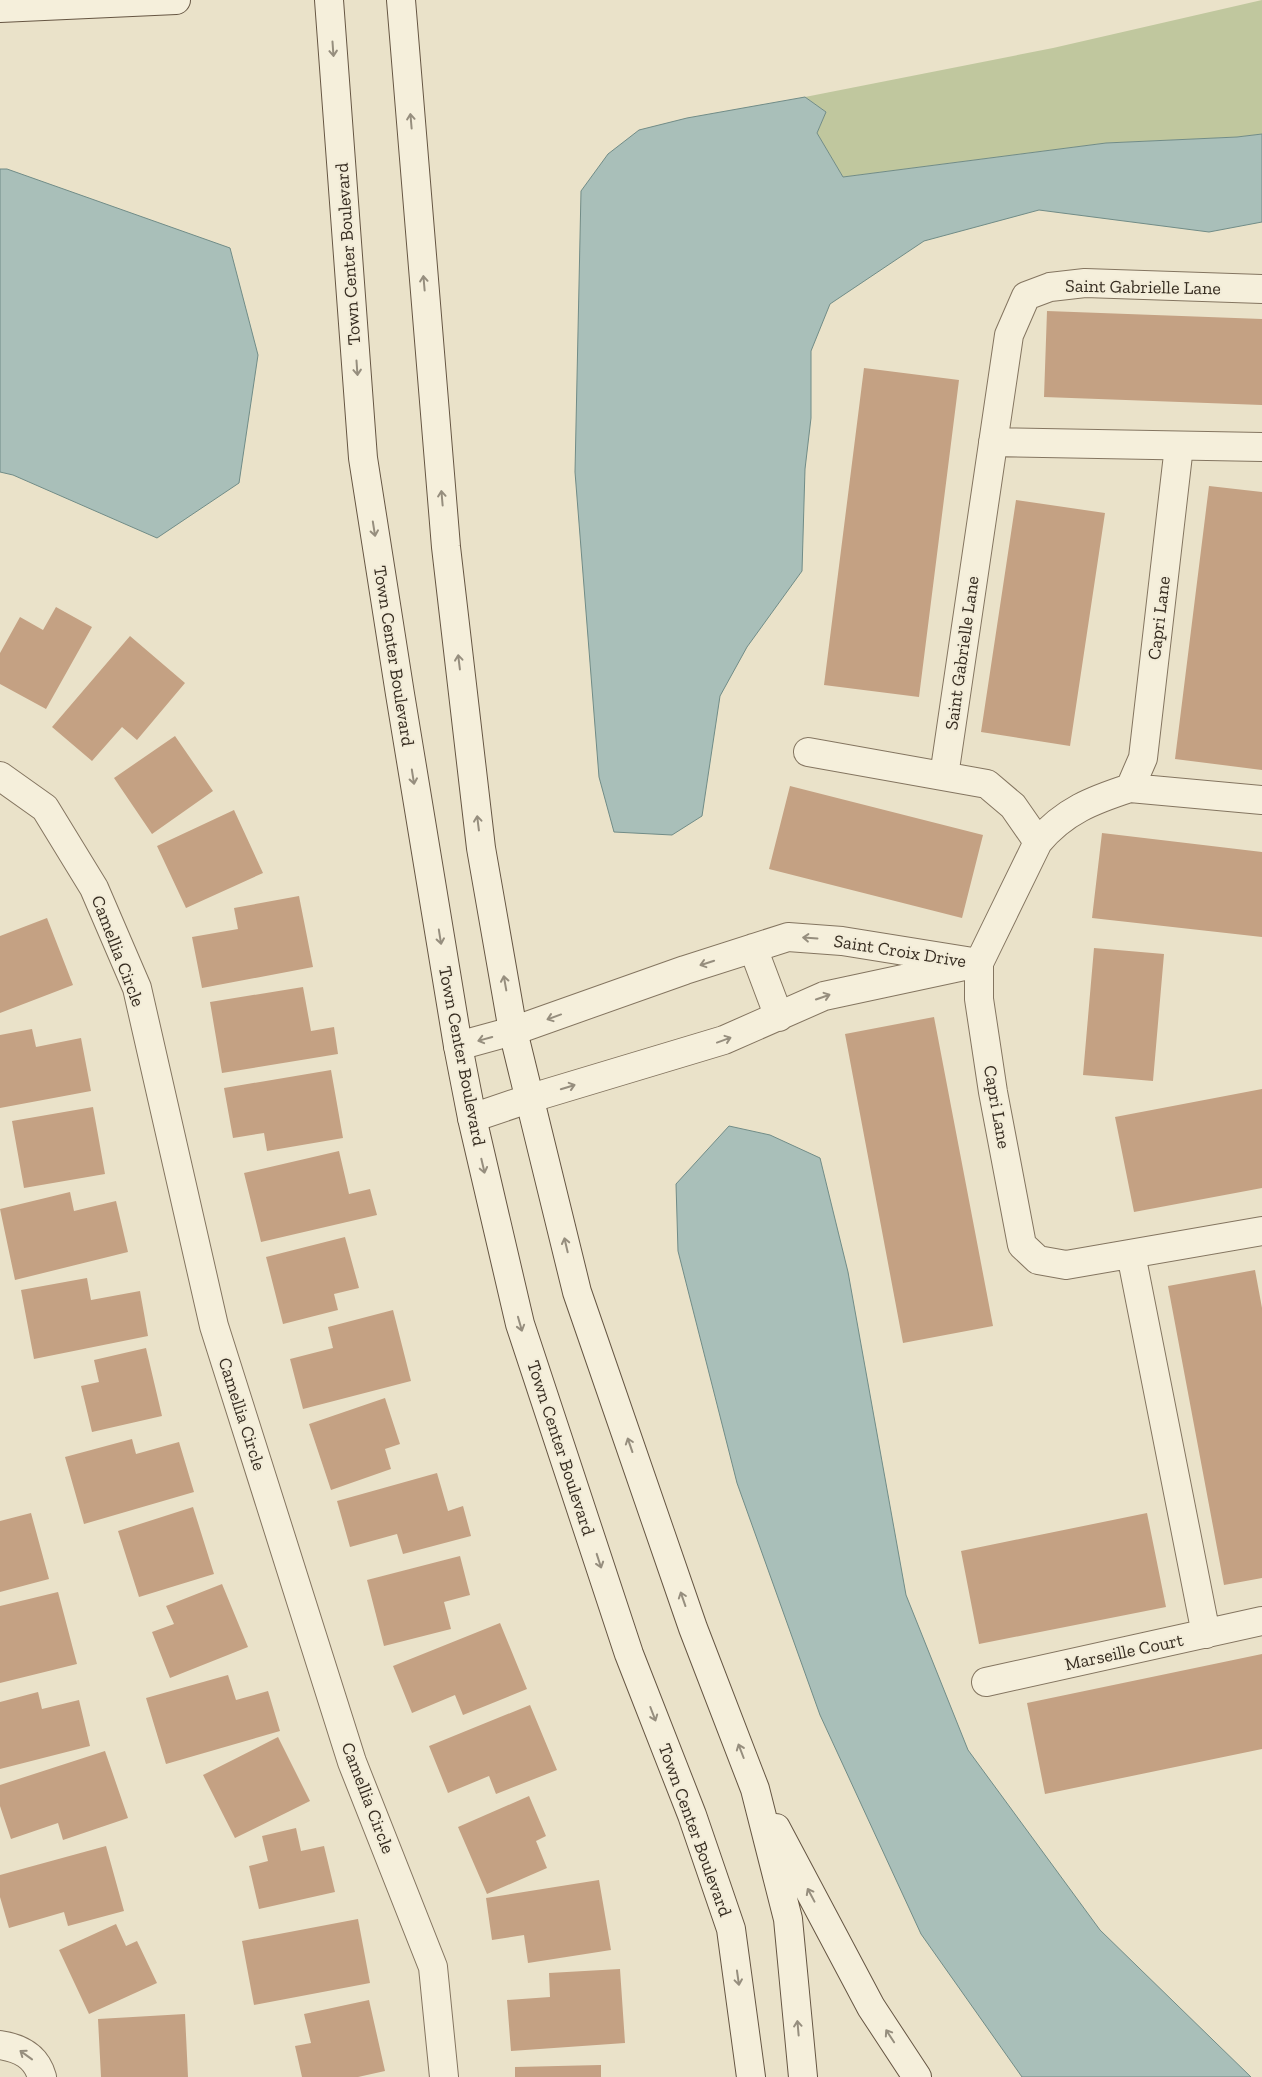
<svg xmlns="http://www.w3.org/2000/svg" width="1262" height="2077" font-family="'Zilla Slab',serif">
<rect width="100%" height="100%" fill="#eae2c9"/>
<path fill="#c0c79e" d="M 1262,0 L 1262,134 L 1237,137 L 1106,143 L 843,177 L 817,133 L 826,112 L 805,97 L 1053,48 Z"/>
<path fill="#a9bfb9" stroke="#718c87" d="M 805,97 L 826,112 L 817,133 L 843,177 L 1106,143 L 1237,137 L 1262,134 L 1262,222 L 1209,232 L 1039,210 L 924,241 L 830,304 L 811,351 L 811,418 L 805,469 L 802,571 L 747,647 L 720,696 L 702,816 L 672,835 L 614,832 L 599,777 L 575,472 L 581,191 L 608,154 L 639,130 L 687,118 Z
M 0,169 L 7,169 L 230,248 L 258,355 L 239,483 L 157,538 L 13,475 L 0,472 Z
M 729,1126 L 770,1135 L 820,1158 L 848,1272 L 906,1595 L 968,1750 L 1100,1930 L 1251,2077 L 1022,2077 L 921,1934 L 820,1715 L 737,1483 L 678,1251 L 676,1184 Z"/>
<path fill="#c4a183" d="M 1047,311 L 1262,319 L 1262,405 L 1044,397 Z
M 864,368 L 959,380 L 919,697 L 824,685 Z
M 1209,486 L 1262,492 L 1262,770 L 1175,759 Z
M 1016,500 L 1105,513 L 1070,746 L 981,732 Z
M 56,607 L 92,627 L 46,709 L 0,684 L 0,653 L 20,617 L 43,630 Z
M 130,636 L 185,683 L 137,740 L 122,727 L 92,761 L 52,727 Z
M 175,736 L 213,791 L 152,834 L 114,778 Z
M 790,786 L 983,835 L 962,918 L 769,869 Z
M 234,810 L 263,873 L 186,908 L 157,846 Z
M 1102,833 L 1262,852 L 1262,937 L 1092,918 Z
M 299,896 L 313,967 L 202,988 L 192,937 L 238,929 L 234,908 Z
M 47,918 L 73,985 L 0,1013 L 0,936 Z
M 1094,948 L 1164,954 L 1153,1081 L 1083,1075 Z
M 303,987 L 311,1031 L 334,1027 L 338,1054 L 222,1073 L 210,1002 Z
M 934,1017 L 993,1326 L 903,1343 L 845,1034 Z
M 32,1029 L 36,1047 L 81,1038 L 91,1091 L 0,1108 L 0,1035 Z
M 331,1070 L 343,1138 L 267,1151 L 264,1133 L 233,1138 L 224,1088 Z
M 1262,1089 L 1262,1188 L 1134,1212 L 1115,1117 Z
M 93,1107 L 105,1174 L 24,1188 L 12,1121 Z
M 339,1151 L 349,1194 L 370,1189 L 377,1215 L 261,1242 L 244,1173 Z
M 70,1192 L 74,1211 L 116,1201 L 128,1252 L 15,1280 L 0,1209 Z
M 345,1237 L 359,1288 L 334,1294 L 338,1310 L 283,1324 L 266,1257 Z
M 1255,1270 L 1262,1308 L 1262,1578 L 1224,1585 L 1168,1286 Z
M 87,1278 L 91,1300 L 140,1291 L 148,1336 L 34,1359 L 21,1290 Z
M 393,1310 L 411,1381 L 303,1409 L 290,1359 L 333,1348 L 328,1327 Z
M 146,1348 L 162,1416 L 92,1432 L 81,1386 L 99,1382 L 94,1360 Z
M 385,1398 L 400,1444 L 385,1449 L 391,1469 L 331,1490 L 309,1424 Z
M 132,1439 L 136,1454 L 179,1442 L 194,1492 L 84,1524 L 65,1457 Z
M 437,1473 L 448,1511 L 463,1506 L 471,1536 L 403,1554 L 397,1534 L 350,1547 L 337,1501 Z
M 193,1507 L 214,1574 L 139,1597 L 118,1531 Z
M 31,1513 L 49,1579 L 0,1592 L 0,1521 Z
M 1147,1513 L 1166,1607 L 979,1644 L 961,1551 Z
M 460,1556 L 470,1595 L 444,1602 L 451,1629 L 384,1646 L 367,1580 Z
M 222,1584 L 248,1647 L 170,1678 L 152,1632 L 174,1624 L 166,1606 Z
M 58,1592 L 77,1664 L 0,1683 L 0,1606 Z
M 500,1623 L 527,1689 L 463,1715 L 455,1695 L 412,1713 L 393,1666 Z
M 1262,1654 L 1262,1749 L 1045,1794 L 1027,1703 Z
M 228,1675 L 236,1700 L 268,1691 L 280,1731 L 166,1764 L 146,1698 Z
M 38,1692 L 42,1709 L 79,1700 L 90,1746 L 0,1769 L 0,1702 Z
M 530,1705 L 557,1770 L 496,1794 L 489,1776 L 448,1793 L 429,1746 Z
M 278,1737 L 310,1801 L 235,1838 L 203,1775 Z
M 105,1751 L 128,1818 L 63,1840 L 58,1823 L 11,1839 L 0,1806 L 0,1785 Z
M 529,1796 L 546,1836 L 536,1841 L 547,1868 L 487,1894 L 458,1827 Z
M 296,1828 L 301,1851 L 324,1846 L 335,1892 L 259,1909 L 249,1866 L 268,1861 L 262,1836 Z
M 106,1846 L 124,1911 L 68,1926 L 64,1912 L 9,1928 L 0,1897 L 0,1875 Z
M 599,1880 L 611,1950 L 528,1963 L 524,1935 L 492,1940 L 486,1898 Z
M 358,1919 L 370,1983 L 254,2005 L 242,1941 Z
M 116,1924 L 126,1946 L 137,1941 L 157,1983 L 89,2014 L 59,1950 Z
M 620,1969 L 625,2043 L 511,2051 L 507,2000 L 550,1997 L 549,1973 Z
M 369,2000 L 385,2071 L 358,2077 L 302,2077 L 295,2046 L 311,2043 L 304,2014 Z
M 185,2014 L 188,2077 L 101,2077 L 98,2019 Z
M 601,2065 L 601,2077 L 515,2077 L 515,2067 Z"/>
<g fill="none" stroke-linecap="round" stroke-linejoin="round">
<defs>
<path id="street" d="M 993,442 L 1262,447
M 1179,446 L 1143,758 L 1130,788 C 1093,800 1064,811 1038,842 L 979,963 L 979,999 L 993,1092 L 1022,1245 L 1038,1260 L 1066,1265 L 1262,1231
M 808,752 L 987,784 L 1013,806 L 1038,842
M 0,776 L 45,808 L 94,888 L 137,988 L 214,1326 L 352,1762 L 433,1967 L 444,2077
M 944,776 L 1009,335 L 1026,296 L 1050,287 L 1085,283 L 1262,289
M 1130,788 L 1262,800
M 753,948 L 779,1017
M 458,1046 L 513,1031 L 685,970 L 788,937 L 842,941 L 979,963
M 472,1118 L 531,1098 L 724,1040 L 824,996 L 964,966
M 1131,1254 L 1206,1634
M 986,1682 L 1262,1621
M 0,2045 C 20,2048 36,2056 42,2077"/>
<path id="secondary" d="M 329,0 L 363,458 L 400,694 L 458,1046 L 472,1118 L 520,1324 L 629,1654 L 692,1815 L 731,1929 L 751,2077
M 401,0 L 446,547 L 481,848 L 513,1031 L 577,1292 L 693,1628 L 755,1789 L 788,1919 L 803,2077
M 0,8 L 176,0
M 776,1828 L 871,2007 L 917,2077"/>
</defs>
<use href="#street" stroke="#847560" stroke-width="30"/>
<use href="#secondary" stroke="#665643" stroke-width="30"/>
<use href="#street" stroke="#f5efdb" stroke-width="28"/>
<use href="#secondary" stroke="#f5efdb" stroke-width="28"/>
</g>
<defs><path id="oneway-shaft" d="M-6 0H5M1.5-3L5.5 0L1.5 3" fill="none" stroke-width="1.6" stroke-linecap="round" stroke-linejoin="round" transform="scale(1.25)"/></defs>
<g stroke="#968e7e">
<use href="#oneway-shaft" transform="translate(333 49) rotate(86)"/>
<use href="#oneway-shaft" transform="translate(411 121) rotate(-95)"/>
<use href="#oneway-shaft" transform="translate(424 283) rotate(-95)"/>
<use href="#oneway-shaft" transform="translate(357 368) rotate(86)"/>
<use href="#oneway-shaft" transform="translate(442 498) rotate(-95)"/>
<use href="#oneway-shaft" transform="translate(374 529) rotate(81)"/>
<use href="#oneway-shaft" transform="translate(459 662) rotate(-97)"/>
<use href="#oneway-shaft" transform="translate(413 777) rotate(81)"/>
<use href="#oneway-shaft" transform="translate(478 823) rotate(-97)"/>
<use href="#oneway-shaft" transform="translate(440 937) rotate(81)"/>
<use href="#oneway-shaft" transform="translate(810 938) rotate(-176)"/>
<use href="#oneway-shaft" transform="translate(707 963) rotate(162)"/>
<use href="#oneway-shaft" transform="translate(505 983) rotate(-100)"/>
<use href="#oneway-shaft" transform="translate(823 997) rotate(-19)"/>
<use href="#oneway-shaft" transform="translate(554 1017) rotate(160)"/>
<use href="#oneway-shaft" transform="translate(485 1039) rotate(165)"/>
<use href="#oneway-shaft" transform="translate(724 1040) rotate(-20)"/>
<use href="#oneway-shaft" transform="translate(568 1087) rotate(-17)"/>
<use href="#oneway-shaft" transform="translate(483 1166) rotate(77)"/>
<use href="#oneway-shaft" transform="translate(566 1245) rotate(-103)"/>
<use href="#oneway-shaft" transform="translate(520 1324) rotate(74)"/>
<use href="#oneway-shaft" transform="translate(630 1445) rotate(-109)"/>
<use href="#oneway-shaft" transform="translate(599 1561) rotate(72)"/>
<use href="#oneway-shaft" transform="translate(683 1599) rotate(-109)"/>
<use href="#oneway-shaft" transform="translate(653 1714) rotate(69)"/>
<use href="#oneway-shaft" transform="translate(741 1751) rotate(-111)"/>
<use href="#oneway-shaft" transform="translate(811 1895) rotate(-118)"/>
<use href="#oneway-shaft" transform="translate(738 1978) rotate(82)"/>
<use href="#oneway-shaft" transform="translate(798 2028) rotate(-95)"/>
<use href="#oneway-shaft" transform="translate(890 2036) rotate(-123)"/>
<use href="#oneway-shaft" transform="translate(26 2055) rotate(-144)"/>
</g>
<g text-anchor="middle" dominant-baseline="central" stroke-width="4" stroke-linejoin="round" paint-order="stroke">
<g font-size="18" fill="#372d21" stroke="#f2ecd8">
<text transform="translate(348 254) rotate(-94)">Town Center Boulevard</text>
<text transform="translate(1143 287) rotate(1)">Saint Gabrielle Lane</text>
<text transform="translate(1159 618) rotate(-83)">Capri Lane</text>
<text transform="translate(962 653) rotate(-82)">Saint Gabrielle Lane</text>
<text transform="translate(394 656) rotate(81)">Town Center Boulevard</text>
<text transform="translate(118 951) rotate(69)">Camellia Circle</text>
<text transform="translate(900 951) rotate(9)">Saint Croix Drive</text>
<text transform="translate(462 1056) rotate(79)">Town Center Boulevard</text>
<text transform="translate(997 1107) rotate(80)">Capri Lane</text>
<text transform="translate(242 1414) rotate(72)">Camellia Circle</text>
<text transform="translate(561 1448) rotate(72)">Town Center Boulevard</text>
<text transform="translate(1124 1652) rotate(-12)">Marseille Court</text>
<text transform="translate(368 1798) rotate(69)">Camellia Circle</text>
<text transform="translate(695 1830) rotate(70)">Town Center Boulevard</text>
</g>
</g>
</svg>
